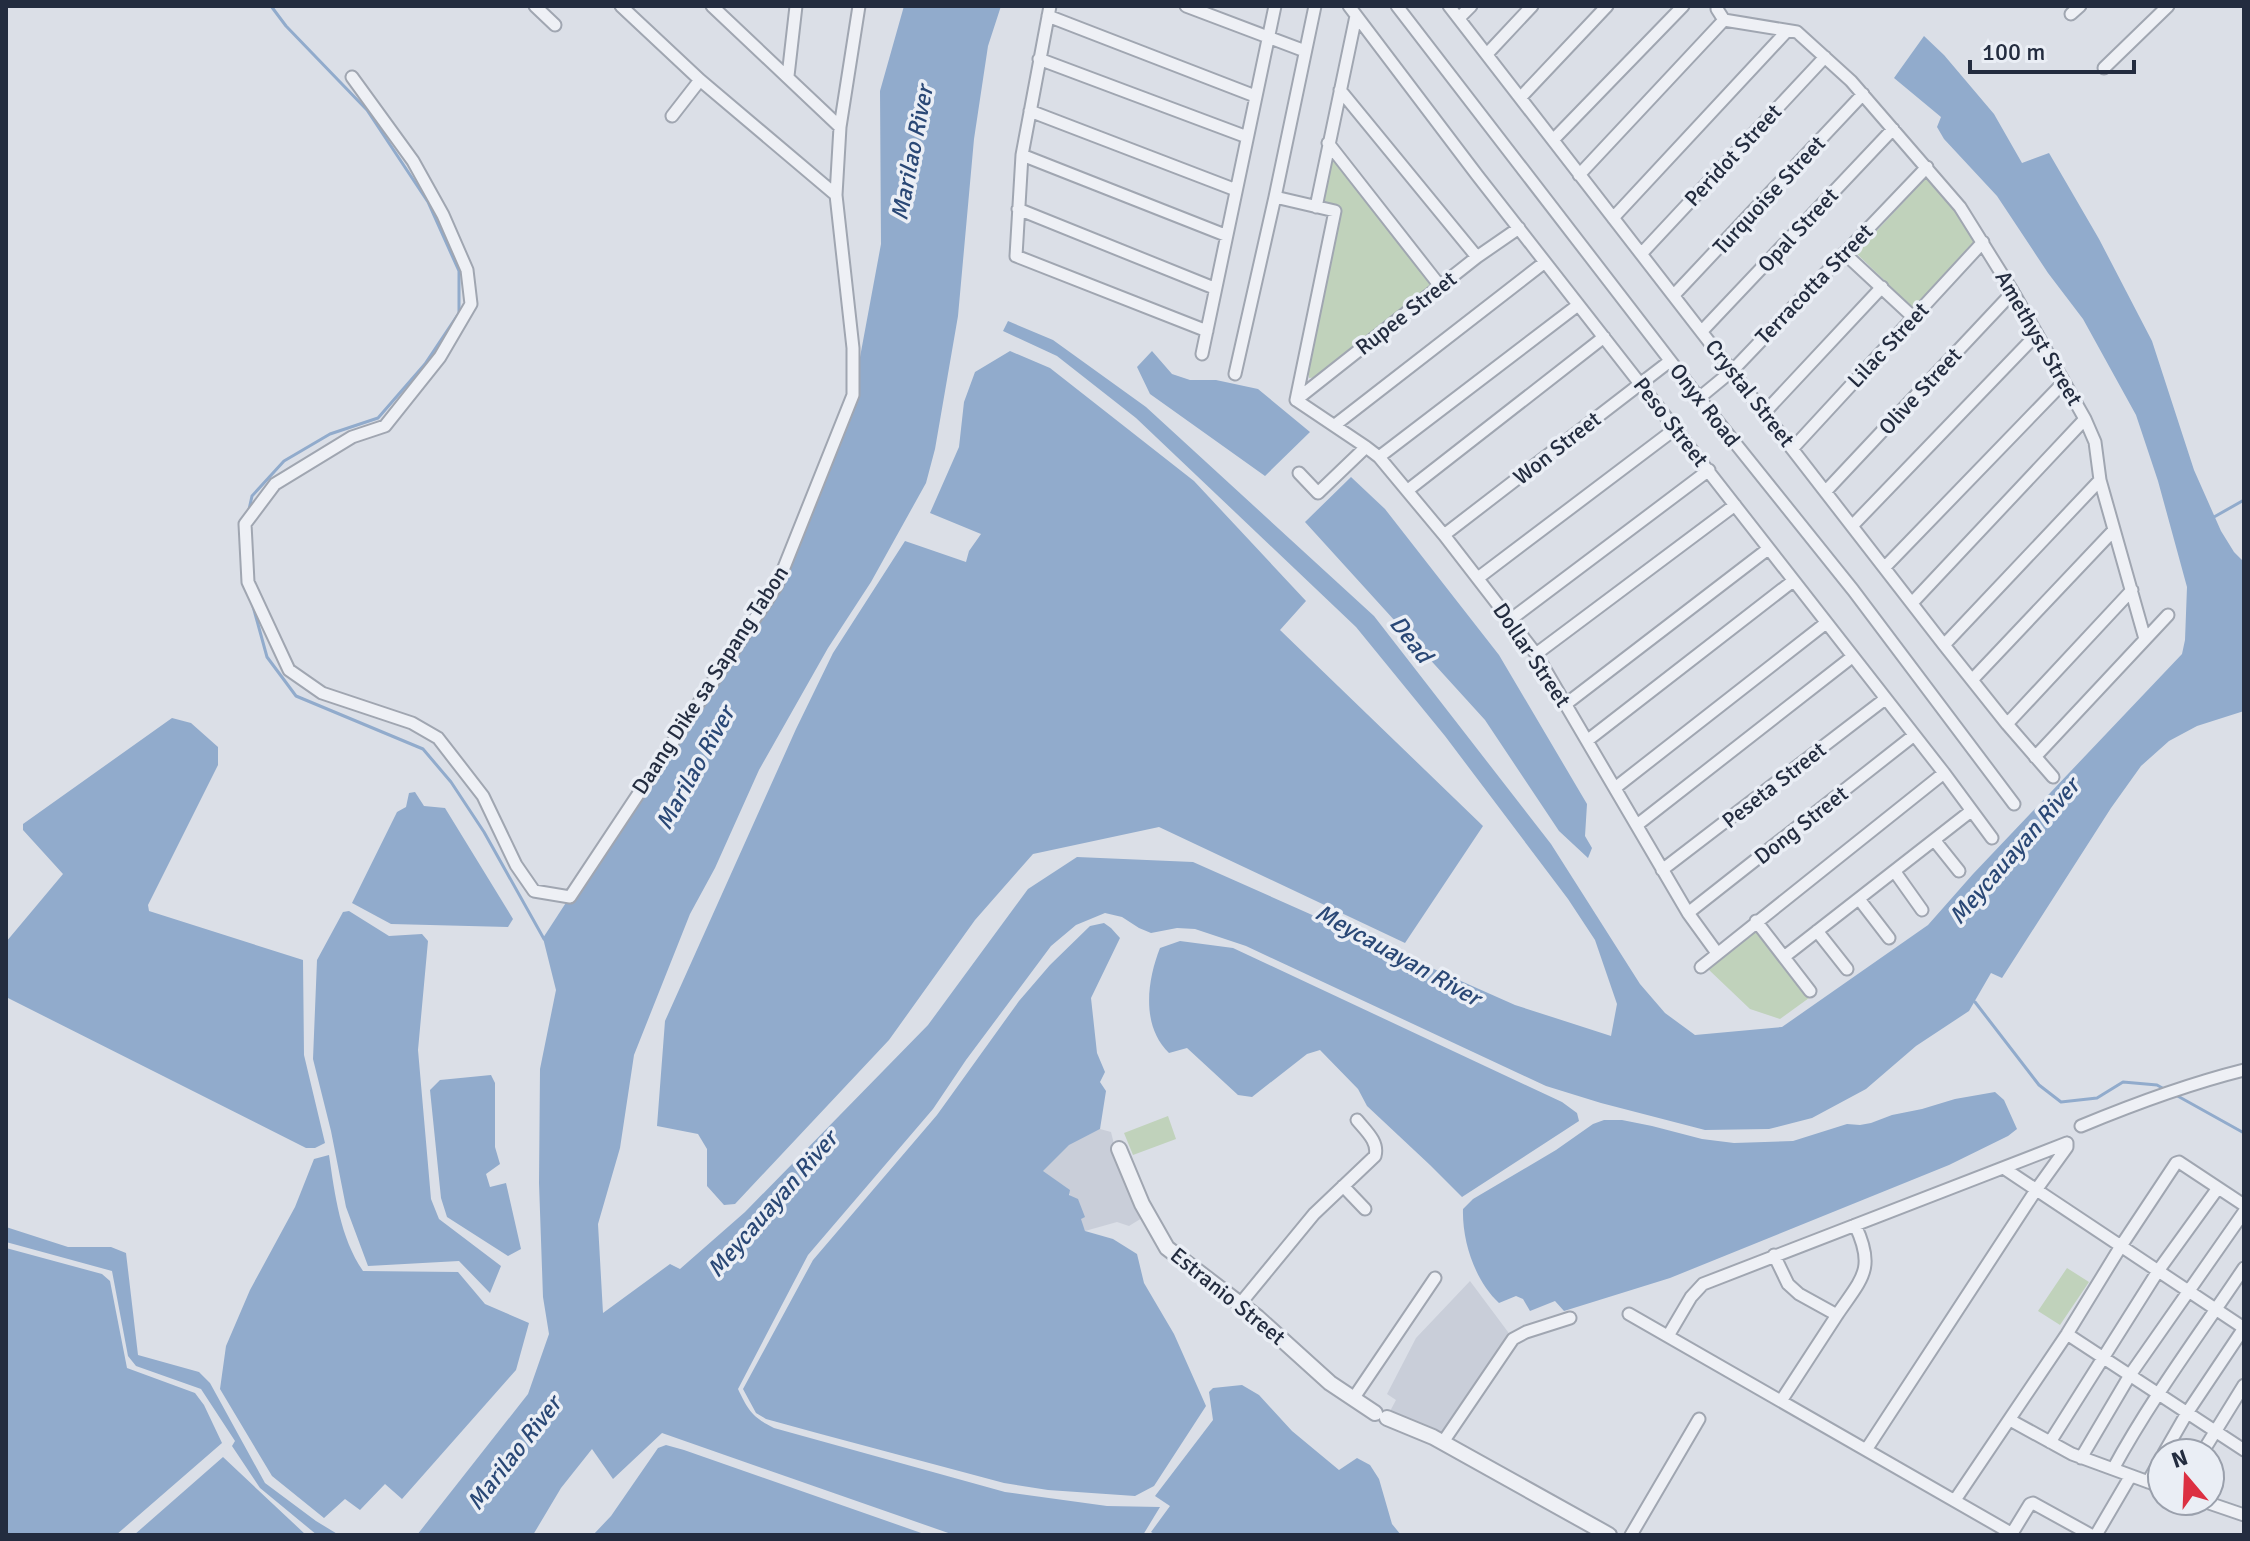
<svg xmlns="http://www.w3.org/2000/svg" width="2250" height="1541" font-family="Signika,sans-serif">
<rect width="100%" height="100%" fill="#dbdfe7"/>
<path fill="#c9ced9" d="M 1100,1129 L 1111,1132 L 1121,1172 L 1142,1218 L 1129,1226 L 1117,1222 L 1085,1231 L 1067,1188 L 1042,1171 L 1069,1144 Z
M 1470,1281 L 1511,1336 L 1444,1439 L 1388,1415 L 1396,1400 L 1387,1394 L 1416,1338 Z"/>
<path fill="#c0d2bb" d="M 1332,156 L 1432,286 L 1318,377 L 1309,378 L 1308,369 L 1342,208 L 1323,201 Z
M 1926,178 L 1955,209 L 1976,242 L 1913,308 L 1856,253 Z
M 1755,928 L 1809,998 L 1780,1019 L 1750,1009 L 1708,969 Z
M 1168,1116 L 1176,1139 L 1133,1155 L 1124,1133 Z
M 2067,1268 L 2089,1282 L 2060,1325 L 2038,1311 Z"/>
<path fill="#91abcc" d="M 904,6 L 1001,6 L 988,46 L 974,139 L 958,316 L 935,449 L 926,483 L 871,582 L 828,648 L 759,770 L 715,868 L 690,914 L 634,1055 L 620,1148 L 598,1224 L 603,1313 L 670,1264 L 680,1269 L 745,1212 L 928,1025 L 1028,889 L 1077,857 L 1193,862 L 1515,1005 L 1611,1036 L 1617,1004 L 1595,940 L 1568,899 L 1445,736 L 1356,627 L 1136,418 L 1057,356 L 1003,331 L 1008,321 L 1053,340 L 1146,407 L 1374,616 L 1551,844 L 1640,984 L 1665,1013 L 1695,1035 L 1782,1027 L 1928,925 L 1973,874 L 2182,654 L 2185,640 L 2187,587 L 2158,481 L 2136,415 L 2083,319 L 2048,273 L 1997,196 L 1944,139 L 1937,127 L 1941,117 L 1894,78 L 1924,36 L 1944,55 L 1994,114 L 2022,163 L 2049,153 L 2099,239 L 2152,341 L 2194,470 L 2221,531 L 2234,552 L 2244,562 L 2244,711 L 2197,726 L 2169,741 L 2141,766 L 2111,808 L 2002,978 L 1991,973 L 1969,1011 L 1916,1046 L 1866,1089 L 1812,1118 L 1769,1129 L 1705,1130 L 1601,1103 L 1546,1086 L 1246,946 L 1195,929 L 1177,928 L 1151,933 L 1139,928 L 1122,917 L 1105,913 L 1076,925 L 1051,946 L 966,1060 L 933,1109 L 808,1255 L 738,1389 C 748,1410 752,1417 774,1428 L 1005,1492 L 1107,1506 L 1160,1507 L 1143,1535 L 954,1535 L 662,1433 L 613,1479 L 592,1449 L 561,1488 L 533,1535 L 417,1535 L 528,1394 L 549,1334 L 543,1297 L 539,1183 L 540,1069 L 556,990 L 543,938 L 640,789 L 796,541 L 853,395 L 881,244 L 880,91 Z
M 1010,351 L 1050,368 L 1194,481 L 1306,601 L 1280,630 L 1483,826 L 1405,943 L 1159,827 L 1033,854 L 975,920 L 889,1040 L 735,1204 L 724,1205 L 707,1186 L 707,1149 L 698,1134 L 657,1126 L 665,1021 L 796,729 L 833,653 L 905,541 L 966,562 L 969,551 L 981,534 L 930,513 L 959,447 L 964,402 L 975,372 Z
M 1152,351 L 1172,374 L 1190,380 L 1216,380 L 1258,389 L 1310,432 L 1265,476 L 1150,394 L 1137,367 Z
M 1351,477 L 1385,509 L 1499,655 L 1587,804 L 1585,836 L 1592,848 L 1588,858 L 1559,831 L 1485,720 L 1305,522 Z
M 172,718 L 191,723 L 218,747 L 218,765 L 148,905 L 149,911 L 303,960 L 304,1055 L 325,1143 L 315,1148 L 306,1148 L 6,997 L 6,942 L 63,874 L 23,830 L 23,824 Z
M 415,792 L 424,806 L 445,808 L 513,919 L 508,927 L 391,924 L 352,903 L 397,812 L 406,807 L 409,793 Z
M 349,911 L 389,936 L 422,934 L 428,941 L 418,1050 L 431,1199 L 439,1219 L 501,1266 L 490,1293 L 459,1261 L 368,1266 L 346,1207 L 331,1131 L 313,1059 L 317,960 L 343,912 Z
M 1104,923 L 1111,928 L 1120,938 L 1091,998 L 1097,1053 L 1105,1072 L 1100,1082 L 1106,1091 L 1100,1129 L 1069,1145 L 1043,1171 L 1070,1190 L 1069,1195 L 1078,1199 L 1085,1217 L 1081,1219 L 1085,1231 L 1113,1239 L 1137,1254 L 1144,1283 L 1174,1334 L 1206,1406 L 1154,1486 L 1135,1496 L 1048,1490 L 1004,1483 L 817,1433 L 766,1419 L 756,1413 L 743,1389 L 813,1260 L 937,1115 L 1019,1001 L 1050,965 L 1090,926 Z
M 1180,941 L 1233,948 L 1562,1102 L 1577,1113 L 1579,1121 L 1462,1197 L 1430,1165 L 1367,1106 L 1358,1089 L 1320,1050 L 1307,1054 L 1252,1097 L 1238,1095 L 1187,1048 L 1169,1053 C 1141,1026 1147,981 1160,948 Z
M 491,1075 L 495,1083 L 495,1147 L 500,1164 L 486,1174 L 490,1187 L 506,1183 L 521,1249 L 508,1256 L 447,1217 L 441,1198 L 430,1090 L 440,1080 Z
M 1995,1092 L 2004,1100 L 2017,1129 L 2008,1136 L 1949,1165 L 1670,1278 L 1564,1311 L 1555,1301 L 1530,1311 L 1523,1299 L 1516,1296 L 1499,1303 C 1475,1281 1462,1241 1463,1209 L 1473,1199 L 1556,1150 L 1593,1124 L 1604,1120 L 1622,1120 L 1652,1126 L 1702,1139 L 1734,1143 L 1793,1141 L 1847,1124 L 1860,1125 L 1871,1123 L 1892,1115 L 1922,1109 L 1955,1099 Z
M 329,1155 C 335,1195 340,1237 363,1271 L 458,1272 L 485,1304 L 529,1323 L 516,1370 L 402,1499 L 385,1484 L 360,1510 L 345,1499 L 324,1518 L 272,1476 L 220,1389 L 226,1346 L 250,1290 L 295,1207 L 314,1159 Z
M 6,1227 L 68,1247 L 111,1247 L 126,1253 L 138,1355 L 199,1372 L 210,1383 L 265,1483 L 316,1521 L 339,1535 L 317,1535 L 260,1488 L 232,1446 L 235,1441 L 201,1389 L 136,1366 L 128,1356 L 112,1271 L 6,1242 Z
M 6,1248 L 102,1274 L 110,1281 L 127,1368 L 195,1393 L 204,1405 L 222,1443 L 116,1535 L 6,1535 Z
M 1242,1385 L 1259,1395 L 1292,1431 L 1339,1470 L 1357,1458 L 1370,1465 L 1379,1479 L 1392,1524 L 1401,1535 L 1156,1535 L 1151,1532 L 1170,1506 L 1155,1496 L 1213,1420 L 1209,1392 L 1213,1388 Z
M 666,1445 L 684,1450 L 927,1535 L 593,1535 L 611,1516 L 658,1448 Z
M 223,1457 L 306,1535 L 134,1535 Z"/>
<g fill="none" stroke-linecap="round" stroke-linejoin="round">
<path stroke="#91abcc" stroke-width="3" d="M 248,514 L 252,496 L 284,461 L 330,434 L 378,418 L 425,364 L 459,313 L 459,271 L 428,202 L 367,110 L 286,26 L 271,6
M 2214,517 L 2244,500
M 251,599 L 267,657 L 296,696 L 423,749 L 451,782 L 484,832 L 544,939
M 1975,1002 L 2039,1085 L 2061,1102 L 2097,1098 L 2123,1082 L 2157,1085 L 2164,1089
M 2174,1094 L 2244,1133"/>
<defs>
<path id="minor" d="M 535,6 L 555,25
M 621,6 L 700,80 L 836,195
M 712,6 L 840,127
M 1050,6 L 1022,155 L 1016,256 L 1207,331
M 1186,6 L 1305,51
M 1349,6 L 1477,175 L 1944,773 L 1992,838
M 1397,6 L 1699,398 L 1853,590 L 2014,804
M 1449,6 L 1944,645 L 2007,724 L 2053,777
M 1718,6 L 1717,9 L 1724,20 L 1797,32 L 1851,81 L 1960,207 L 2013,292 L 2085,419 L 2095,442 L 2100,480 L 2145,639
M 2071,14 L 2080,6
M 1048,16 L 1255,96
M 1459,18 L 1471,6
M 1487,54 L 1532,6
M 1039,59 L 1247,137
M 2104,68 L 2168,6
M 788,76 L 796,6
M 352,77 L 413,161 L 443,215 L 467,270 L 471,304 L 440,357 L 385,426 L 352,437 L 275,484 L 245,524 L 248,582 L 289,670 L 322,693 L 412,723 L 438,738 L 483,796 L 516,865 L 534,891 L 570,897 L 777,585 L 853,395 L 853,348 L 836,195 L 840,127 L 859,6
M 1340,90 L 1477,257
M 1521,97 L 1607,6
M 1030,111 L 1236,190
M 672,116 L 700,80
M 1553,140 L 1683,6
M 1328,143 L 1440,286
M 1022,155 L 1225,235
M 1579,175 L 1724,20
M 1275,197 L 1335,211 L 1296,400
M 1316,207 L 1356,16
M 1018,209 L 1214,288
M 1613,218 L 1787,31
M 1844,253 L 1913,317
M 1641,254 L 1825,57
M 1674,295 L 1863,94
M 1702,331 L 1893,129
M 1202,354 L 1275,6
M 1235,374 L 1275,197 L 1315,6
M 1699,398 L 1733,370 L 1927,167
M 1296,400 L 1366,447 L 1379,457 L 1444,535 L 1536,654 L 1688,913 L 1717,953
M 1296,400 L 1477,257 L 1519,228
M 1765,412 L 1882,287
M 1335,425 L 1545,262
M 1793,448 L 1983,242
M 1379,457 L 1578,305
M 1299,473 L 1318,493 L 1366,447
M 1408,490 L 1604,337
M 1826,491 L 2013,292
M 1853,525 L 2037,334
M 1444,535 L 1670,361
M 1885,567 L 2064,382
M 1478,578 L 1675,429
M 1912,603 L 2085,419
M 1510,620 L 1709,470
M 1944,645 L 2100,480
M 1536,654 L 1735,505
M 1972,680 L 2114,530
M 1566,704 L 1768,549
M 2007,724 L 2132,590
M 1588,740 L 1793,581
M 2035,757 L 2168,615
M 1615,788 L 1826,623
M 1637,825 L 1852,657
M 1935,841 L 1959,871
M 1662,870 L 1885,699
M 1895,872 L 1922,910
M 1859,899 L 1889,938
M 1688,913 L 1913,736
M 1756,921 L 1810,991
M 1817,931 L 1847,969
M 1784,957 L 1971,811
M 1701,967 L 1944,773
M 2081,1126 C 2134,1104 2188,1084 2244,1070
M 2005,1169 L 2244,1328
M 1343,1186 L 1365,1209
M 1774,1255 L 1788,1284 L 1799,1294 L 1837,1315 L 1781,1401
M 1240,1304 L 1314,1214 L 1375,1156 C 1379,1142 1366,1131 1357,1120
M 1629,1314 L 2009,1532 L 2014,1530 L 2030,1504 L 2033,1503 L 2091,1535
M 1837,1315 C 1862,1278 1876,1269 1855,1225
M 2067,1334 L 2244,1450
M 1668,1336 L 1691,1297 L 1703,1284 L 2067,1143
M 1353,1399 L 1435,1278
M 2010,1420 L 2072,1454 L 2162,1487
M 1443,1442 L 1513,1339 L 1526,1332 L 1570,1318
M 2050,1442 L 2158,1271 L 2218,1188
M 1866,1450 L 2036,1190 L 2067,1147 L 2067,1143
M 2164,1453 L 2187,1413 L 2244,1328
M 2202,1453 L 2244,1385
M 2081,1458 L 2130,1375 L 2244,1212
M 2113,1469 C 2151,1399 2199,1335 2244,1268
M 2148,1482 L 2162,1457
M 1955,1500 L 2067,1334 L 2121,1246 L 2176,1163 L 2179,1162 L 2244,1205
M 2203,1501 L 2244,1515
M 1631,1535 L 1699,1419
M 2096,1535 L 2130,1477"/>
<path id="tertiary" d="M 1119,1149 L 1142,1204 L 1167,1248 L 1257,1317 L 1330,1383 L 1375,1413
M 1387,1418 L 1433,1437 L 1609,1535"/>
</defs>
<use href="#minor" stroke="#a0a6b1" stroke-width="15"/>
<use href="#tertiary" stroke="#a0a6b1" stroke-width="18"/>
<use href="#minor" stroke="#eef0f5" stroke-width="11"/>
<use href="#tertiary" stroke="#eef0f5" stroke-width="14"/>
</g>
<g text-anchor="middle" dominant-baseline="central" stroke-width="7" stroke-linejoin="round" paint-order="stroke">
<g font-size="22" fill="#232c3f" stroke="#eaeef5">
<text transform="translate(1733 155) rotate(-47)">Peridot Street</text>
<text transform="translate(1769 195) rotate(-47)">Turquoise Street</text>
<text transform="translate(1798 230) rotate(-47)">Opal Street</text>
<text transform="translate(1814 284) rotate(-46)">Terracotta Street</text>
<text transform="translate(1406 313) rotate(-38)">Rupee Street</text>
<text transform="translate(2039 338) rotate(60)">Amethyst Street</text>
<text transform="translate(1888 345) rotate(-47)">Lilac Street</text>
<text transform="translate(1920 391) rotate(-47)">Olive Street</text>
<text transform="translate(1750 393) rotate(52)">Crystal Street</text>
<text transform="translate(1705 405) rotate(52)">Onyx Road</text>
<text transform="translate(1671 422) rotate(52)">Peso Street</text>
<text transform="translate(1557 448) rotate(-38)">Won Street</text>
<text transform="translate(1532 655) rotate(56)">Dollar Street</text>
<text transform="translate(710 680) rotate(-57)">Daang Dike sa Sapang Tabon</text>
<text transform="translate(1774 785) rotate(-38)">Peseta Street</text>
<text transform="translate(1801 825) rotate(-38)">Dong Street</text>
<text transform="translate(1228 1296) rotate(39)">Estranio Street</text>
</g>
<g font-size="24" font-style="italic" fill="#2a4876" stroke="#eaeef5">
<text transform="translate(912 153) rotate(-79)">Marilao River</text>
<text transform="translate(1411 639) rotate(52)">Dead</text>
<text transform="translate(695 768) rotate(-61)">Marilao River</text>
<text transform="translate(2014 851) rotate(-49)">Meycauayan River</text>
<text transform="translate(1398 955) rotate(29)">Meycauayan River</text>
<text transform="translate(772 1204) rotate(-49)">Meycauayan River</text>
<text transform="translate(514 1453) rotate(-52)">Marilao River</text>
</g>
</g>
<rect width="2250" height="1541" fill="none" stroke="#232c3f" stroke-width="16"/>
<g transform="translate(2186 1477) rotate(341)"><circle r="38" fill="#eaeef5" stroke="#9aa0ac" stroke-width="2"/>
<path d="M0-6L14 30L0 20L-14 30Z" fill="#dc3042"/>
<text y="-12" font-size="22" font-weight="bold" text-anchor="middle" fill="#232c3f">N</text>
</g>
<path d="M1970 60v12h164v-12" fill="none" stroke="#232c3f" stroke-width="4"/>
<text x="1982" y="60" font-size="24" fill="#232c3f" stroke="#eaeef5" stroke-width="6" paint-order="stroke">100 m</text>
</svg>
